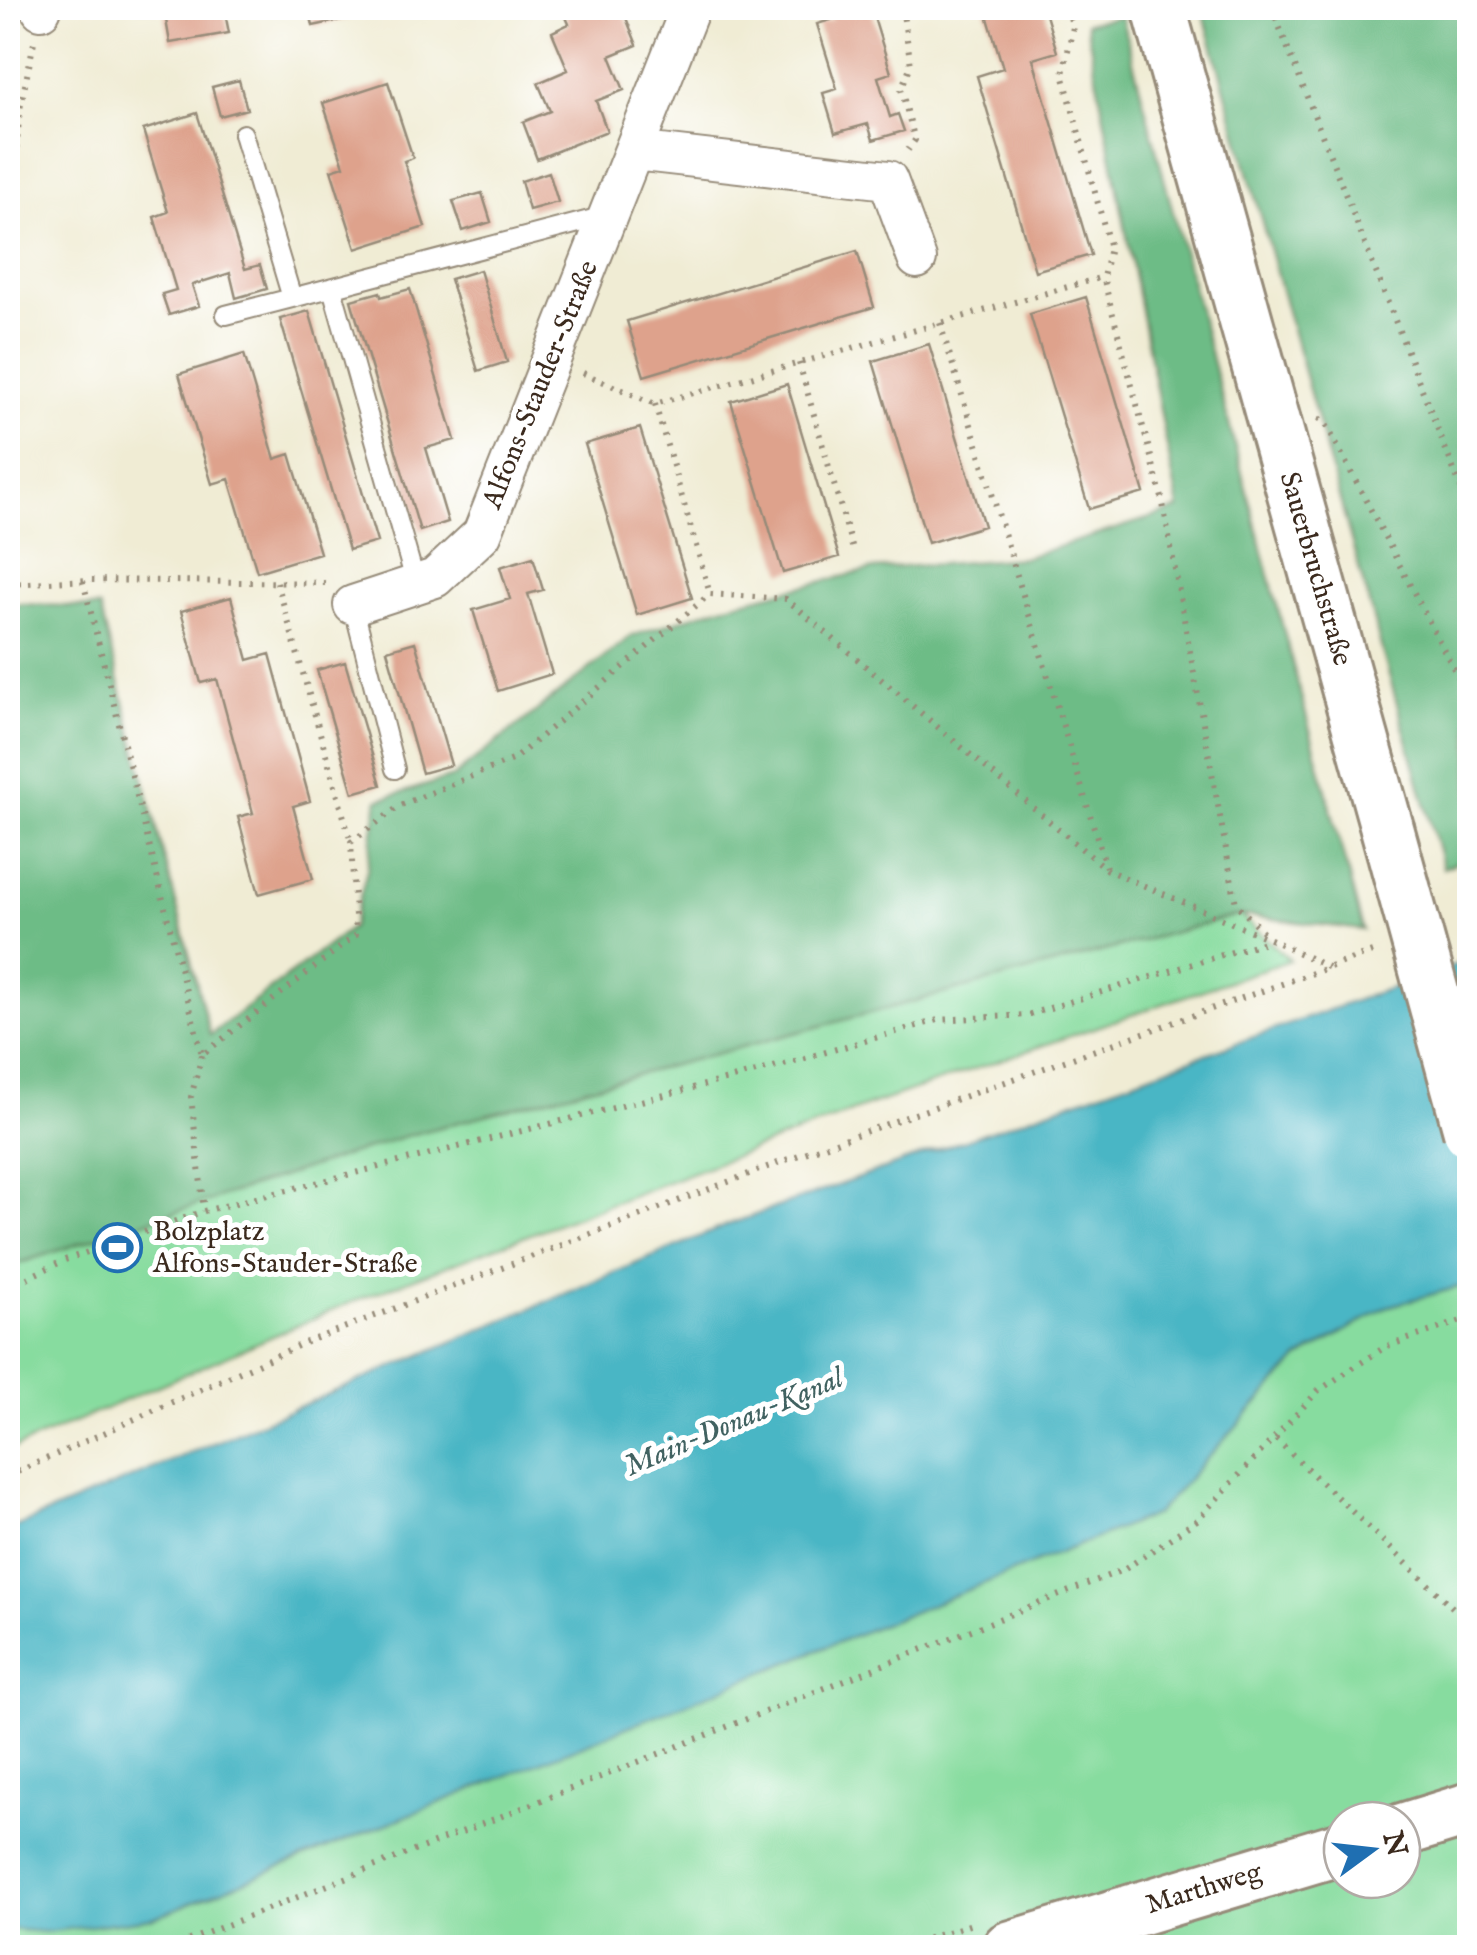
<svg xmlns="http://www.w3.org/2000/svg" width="1477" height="1955" font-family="'IM FELL English',serif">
<rect width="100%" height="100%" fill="#fff"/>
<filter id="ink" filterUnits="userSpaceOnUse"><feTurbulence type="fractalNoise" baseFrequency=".01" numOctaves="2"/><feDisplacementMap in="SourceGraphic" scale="20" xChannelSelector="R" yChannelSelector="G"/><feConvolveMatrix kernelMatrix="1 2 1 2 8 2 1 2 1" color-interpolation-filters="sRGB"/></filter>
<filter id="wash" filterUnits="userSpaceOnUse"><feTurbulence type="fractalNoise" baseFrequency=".0048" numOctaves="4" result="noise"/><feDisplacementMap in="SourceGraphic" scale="40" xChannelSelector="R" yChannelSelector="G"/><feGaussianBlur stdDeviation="2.25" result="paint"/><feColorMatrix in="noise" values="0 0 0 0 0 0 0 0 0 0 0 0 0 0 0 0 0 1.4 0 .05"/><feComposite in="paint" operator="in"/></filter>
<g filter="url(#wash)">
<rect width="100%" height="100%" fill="#f0ecd4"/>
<path fill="#87dc9f" stroke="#61835e" stroke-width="2.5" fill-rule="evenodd" d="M 1240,915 L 1290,960 L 859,1109 L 349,1303 L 8,1451 L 8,1267 L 402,1137 Z
M 1469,1284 L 1469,1947 L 8,1948 L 8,1929 L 45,1932 L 153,1918 L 1156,1514 L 1298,1359 L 1386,1307 ZM 1342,1820 L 1402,1820 L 1402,1880 L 1342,1880 Z"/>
<path fill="#6dbc86" stroke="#547352" stroke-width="2.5" d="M 1202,8 L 1469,8 L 1470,858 L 1443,868 Z
M 1121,16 L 1363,930 L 1239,915 L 402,1137 L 8,1267 L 8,603 L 100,608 L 210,1035 L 352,927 L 367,870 L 378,800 L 453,777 L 631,636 L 722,606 L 874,569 L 1023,558 L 1179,509 L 1086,23 Z"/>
<path fill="#49b6c5" stroke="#427072" stroke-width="2.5" d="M 1469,960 L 1469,1284 L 1386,1307 L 1298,1359 L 1156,1514 L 153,1918 L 45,1932 L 8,1929 L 8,1530 L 727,1225 Z"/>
<g id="blocks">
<path fill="#dea28c" d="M 164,8 L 224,8 L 229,33 L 170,43 Z
M 309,8 L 393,8 L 393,9 L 313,26 Z
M 562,8 L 622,8 L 637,45 L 610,56 L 624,90 L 596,101 L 607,131 L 537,159 L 523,122 L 550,111 L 538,83 L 568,70 L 552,32 L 569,24 Z
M 827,8 L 871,8 L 891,73 L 878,77 L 890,117 L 898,114 L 904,131 L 873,140 L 868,124 L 835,133 L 823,93 L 837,89 L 817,24 L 831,20 Z
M 985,8 L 1044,8 L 1057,52 L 1033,59 L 1091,255 L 1035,271 L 977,76 L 1003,68 Z
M 239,80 L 247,109 L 220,116 L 212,87 Z
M 388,82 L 413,158 L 404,161 L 425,227 L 356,249 L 331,170 L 344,166 L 323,103 Z
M 197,113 L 245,269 L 260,265 L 267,289 L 236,298 L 230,273 L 192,285 L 199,306 L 169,315 L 162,294 L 176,290 L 154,217 L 168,212 L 143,130 Z
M 549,172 L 558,202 L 529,210 L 521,181 Z
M 482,193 L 491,222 L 463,231 L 453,201 Z
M 857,251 L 874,307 L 644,376 L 627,321 Z
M 480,270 L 507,362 L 478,371 L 450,279 Z
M 410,289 L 455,440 L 426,448 L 448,522 L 420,531 L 351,300 L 380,292 L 381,297 Z
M 1086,297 L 1144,493 L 1089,509 L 1030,314 Z
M 309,311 L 377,542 L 349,550 L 280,319 Z
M 929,344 L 984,526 L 928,543 L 873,361 Z
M 244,354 L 275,459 L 290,454 L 320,553 L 257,572 L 229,479 L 212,484 L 179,374 Z
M 787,384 L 839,557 L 783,573 L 731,401 Z
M 640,428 L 692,598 L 637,615 L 585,444 Z
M 533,557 L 543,590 L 528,594 L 552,674 L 498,691 L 473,610 L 510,599 L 500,567 Z
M 231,597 L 248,660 L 270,654 L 310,801 L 293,806 L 313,879 L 259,894 L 238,817 L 253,813 L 217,679 L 201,683 L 181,611 Z
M 415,642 L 451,765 L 422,773 L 387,650 Z
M 345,662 L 381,785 L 353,793 L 317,670 Z"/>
</g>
</g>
<g filter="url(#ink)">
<use href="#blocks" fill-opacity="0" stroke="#968b79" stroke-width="2.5"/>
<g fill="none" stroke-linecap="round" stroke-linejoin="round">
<defs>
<path id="lane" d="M 243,134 L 292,298 L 609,215
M 332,288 L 416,584
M 226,315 L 292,298
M 353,605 L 395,769"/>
<path id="street" d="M 41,10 L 42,8
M 634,151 L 888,180 L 917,259
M 353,605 L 435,578 L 482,534 L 690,8"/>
<path id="secondary" d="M 1159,8 L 1387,828
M 1402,1830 L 1470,1809
M 1009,1948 L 1342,1848"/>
</defs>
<use href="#lane" stroke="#968b79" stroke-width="22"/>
<use href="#street" stroke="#968b79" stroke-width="42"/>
<use href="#secondary" stroke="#968b79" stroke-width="58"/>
<path stroke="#968b79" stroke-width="6" stroke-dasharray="2.5 8" stroke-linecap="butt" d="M 902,8 L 911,65 L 901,89 L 915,140 L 908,150
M 1067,8 L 1073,27 L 1063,74 L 1110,248 L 1103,277 L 1162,498 L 1236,904 L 1267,936
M 1272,8 L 1470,511
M 8,243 L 20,109 L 34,42
M 940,323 L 1106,867
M 799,363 L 853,550
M 583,373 L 655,404 L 1103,277
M 655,404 L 710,594
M 1319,418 L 1326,424 L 1470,700
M 83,581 L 202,1055 L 356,935 L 351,842 L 401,805 L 514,759 L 710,594 L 786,599 L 1107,870 L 1272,940 L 1330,968
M 277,582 L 351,842
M 8,584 L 90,580 L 325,583
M 202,1055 L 191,1097 L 204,1211
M 8,1287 L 65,1260 L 204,1211 L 756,1072 L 938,1020 L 1027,1015 L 1271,940
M 1276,1439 L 1470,1624
M 8,1476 L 304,1343 L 799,1155 L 1375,951
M 169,1948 L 1125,1569 L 1197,1520 L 1318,1391 L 1385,1347 L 1470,1318
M 897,1948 L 972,1924"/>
<use href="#lane" stroke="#fff" stroke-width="18"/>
<use href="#street" stroke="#fff" stroke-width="38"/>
<use href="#secondary" stroke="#fff" stroke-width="52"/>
<defs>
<path id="secondary-bridge" d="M 1387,828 L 1470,1131"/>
</defs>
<use href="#secondary-bridge" stroke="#968b79" stroke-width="58" stroke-linecap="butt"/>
<use href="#secondary-bridge" stroke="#fff" stroke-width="52"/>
</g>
</g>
<defs>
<symbol id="stadium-ring" viewBox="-11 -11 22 22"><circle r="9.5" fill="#fff" stroke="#1f6fb2" stroke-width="1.5"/><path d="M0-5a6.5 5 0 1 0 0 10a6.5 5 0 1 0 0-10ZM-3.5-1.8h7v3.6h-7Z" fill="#1f6fb2"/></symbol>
</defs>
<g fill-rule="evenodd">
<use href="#stadium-ring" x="90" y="1220" width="55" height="55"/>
</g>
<g text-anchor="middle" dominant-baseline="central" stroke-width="10" stroke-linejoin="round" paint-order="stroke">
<g font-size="28" fill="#3b2a1e" stroke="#fff">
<text transform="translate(541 385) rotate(-68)">Alfons-Stauder-Straße</text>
<text transform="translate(1315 569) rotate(74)">Sauerbruchstraße</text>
<text transform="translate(1204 1889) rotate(-17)">Marthweg</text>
</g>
<g font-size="28" fill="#3b2a1e" stroke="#fff" text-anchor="start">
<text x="153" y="1232">Bolzplatz<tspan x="153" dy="32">Alfons-Stauder-Straße</tspan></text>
</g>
<g font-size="30" font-style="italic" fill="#416261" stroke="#fff">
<text transform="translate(734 1423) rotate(-23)">Main-Donau-Kanal</text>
</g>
</g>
<rect width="1477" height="1955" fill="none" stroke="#fff" stroke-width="40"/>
<g transform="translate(1372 1850) rotate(75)"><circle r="48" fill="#ffffff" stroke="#b1aaa5" stroke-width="2.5"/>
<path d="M0-8L18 38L0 25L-18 38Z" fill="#1f6fb2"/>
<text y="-15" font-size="28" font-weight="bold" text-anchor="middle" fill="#3b2a1e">N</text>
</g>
</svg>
